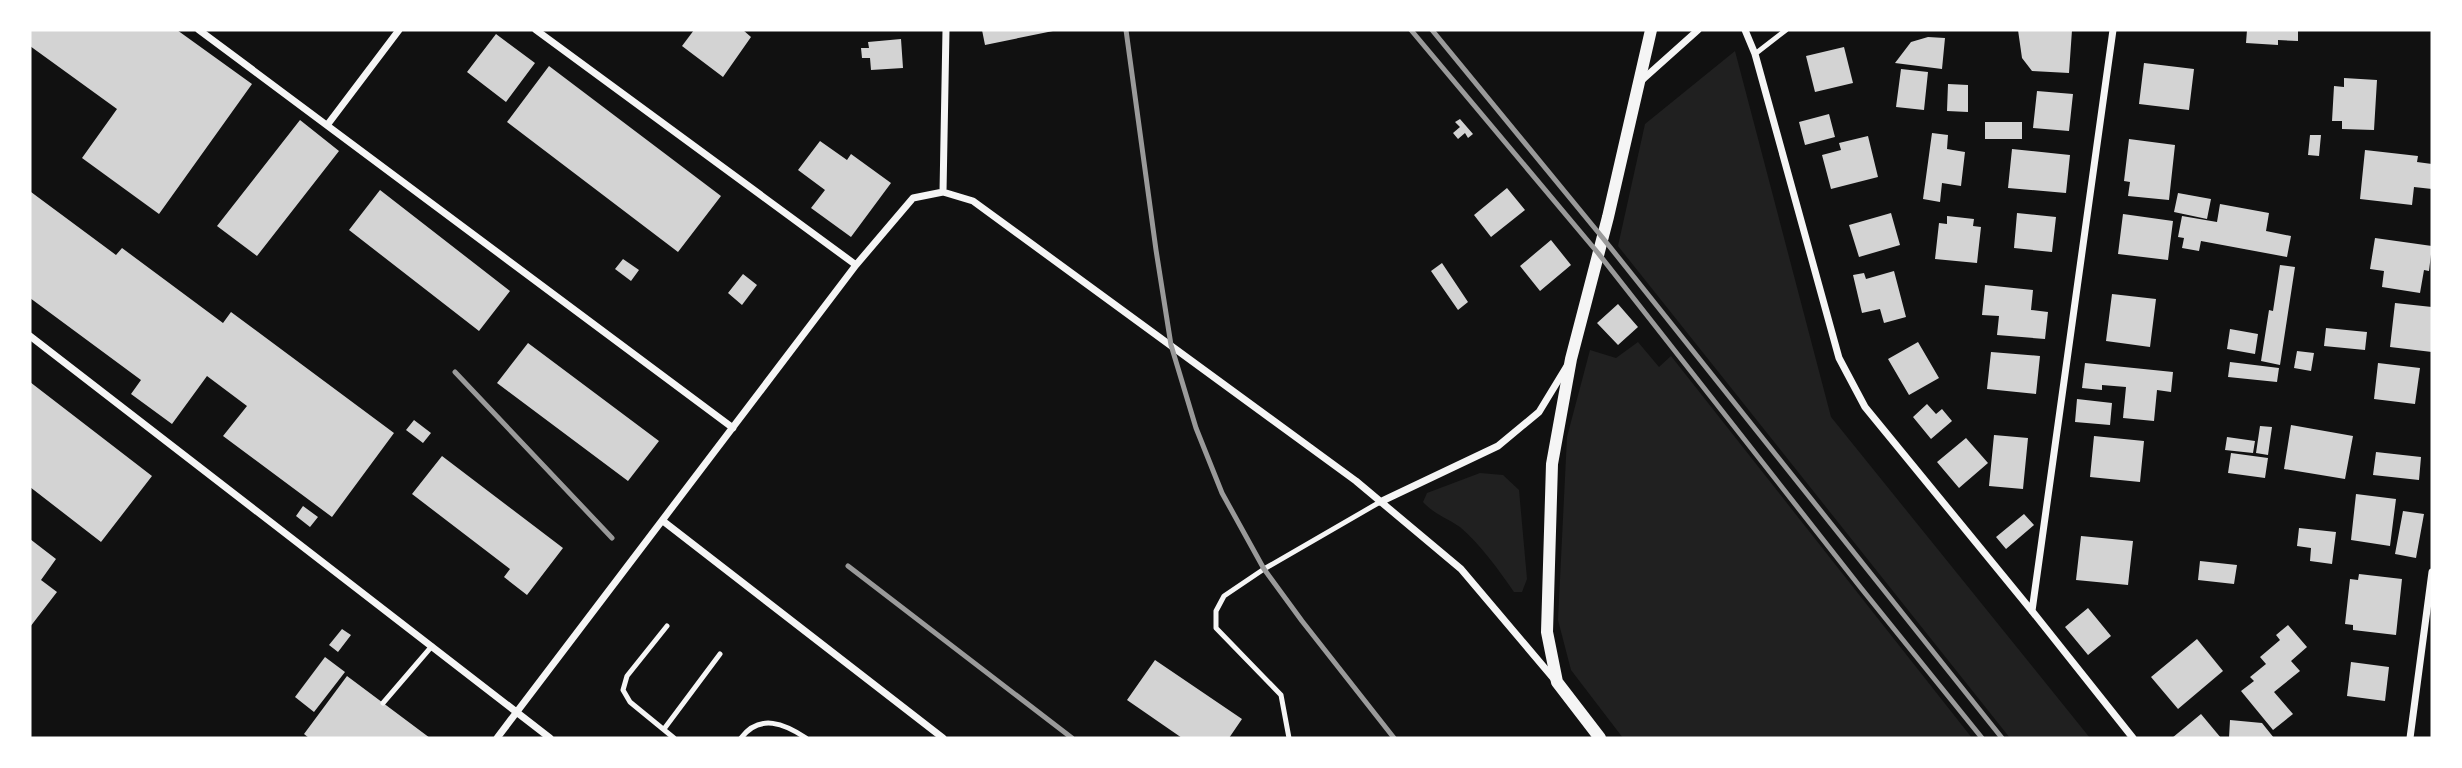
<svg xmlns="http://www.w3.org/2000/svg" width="2462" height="768" font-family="'DejaVu Sans',sans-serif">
<rect width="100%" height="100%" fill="#111"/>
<path fill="#202020" d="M 1735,51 L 1831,417 L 2090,738 L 2010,738 L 1618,246 L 1645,124 Z
M 1638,342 L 1659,367 L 1671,356 L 1972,738 L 1623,738 L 1571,670 L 1558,620 L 1567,437 L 1590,350 L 1616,358 Z
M 1480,473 L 1503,475 L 1519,490 L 1527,579 L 1522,592 L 1514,592 C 1498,569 1481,545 1460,527 C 1447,518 1434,514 1423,502 L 1427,493 Z"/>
<path fill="#d3d3d3" d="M 30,30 L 177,30 L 252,84 L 159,214 L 82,158 L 117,109 L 30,46 Z
M 694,30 L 743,30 L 751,37 L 723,77 L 682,46 Z
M 982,30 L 1053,30 L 1053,31 L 985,45 Z
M 2018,30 L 2072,30 L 2069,73 L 2032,71 L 2022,58 Z
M 2247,30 L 2298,30 L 2298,41 L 2278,40 L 2278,45 L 2246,43 Z
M 496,34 L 535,63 L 506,102 L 467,72 Z
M 1928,37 L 1945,38 L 1942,69 L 1895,63 L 1911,42 Z
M 901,39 L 903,68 L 871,70 L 870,58 L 862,58 L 861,48 L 869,48 L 868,42 Z
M 1844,47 L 1853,83 L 1815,92 L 1806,56 Z
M 2144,63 L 2194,69 L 2189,110 L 2139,104 Z
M 549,66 L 721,196 L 678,252 L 507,122 Z
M 1901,69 L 1928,72 L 1924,110 L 1896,107 Z
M 2344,78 L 2377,80 L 2374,130 L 2342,129 L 2342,121 L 2332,121 L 2334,86 L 2344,87 Z
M 1948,84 L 1968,85 L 1968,112 L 1947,111 Z
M 2037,91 L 2073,94 L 2069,131 L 2033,128 Z
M 1829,114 L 1835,137 L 1805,145 L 1799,122 Z
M 1460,119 L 1473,134 L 1468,138 L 1465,133 L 1458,139 L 1453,133 L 1460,127 L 1455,122 Z
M 300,120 L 339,151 L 257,256 L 217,226 Z
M 1985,122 L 2022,122 L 2022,139 L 1985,139 Z
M 1932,133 L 1948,135 L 1947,149 L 1965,152 L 1961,186 L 1942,183 L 1940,202 L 1923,199 Z
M 2310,135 L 2321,135 L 2319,156 L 2308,155 Z
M 1868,136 L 1878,177 L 1831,189 L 1822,155 L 1841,150 L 1839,143 Z
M 2129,139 L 2175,145 L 2169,200 L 2128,196 L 2130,182 L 2124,181 Z
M 820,141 L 847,160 L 851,154 L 891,183 L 851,237 L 811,208 L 825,190 L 798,170 Z
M 2012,149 L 2070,155 L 2066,193 L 2008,188 Z
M 2365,150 L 2418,156 L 2417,162 L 2432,164 L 2432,189 L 2414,187 L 2412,205 L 2360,199 Z
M 1507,188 L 1525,210 L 1491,237 L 1474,215 Z
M 380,190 L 510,291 L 479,331 L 349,230 Z
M 31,192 L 116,255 L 122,248 L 223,323 L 231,312 L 394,433 L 332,517 L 223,436 L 247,406 L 207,376 L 172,424 L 131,394 L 141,380 L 30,298 Z
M 2178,193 L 2211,199 L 2207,219 L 2174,212 Z
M 2220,204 L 2269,213 L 2266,231 L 2291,236 L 2287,257 L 2201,241 L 2199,251 L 2182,248 L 2184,238 L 2178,237 L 2182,216 L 2217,222 Z
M 1891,213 L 1900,245 L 1859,257 L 1849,225 Z
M 2017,213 L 2056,217 L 2052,252 L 2014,248 Z
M 2123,214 L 2173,221 L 2168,260 L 2118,254 Z
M 1947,216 L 1974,219 L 1973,226 L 1981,227 L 1977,263 L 1935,259 L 1939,223 L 1947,224 Z
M 2375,238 L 2432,246 L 2429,271 L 2424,270 L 2420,293 L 2382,287 L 2384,271 L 2370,269 Z
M 1551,240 L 1571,265 L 1540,291 L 1520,266 Z
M 623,259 L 639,270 L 631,281 L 615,269 Z
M 1442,263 L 1468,302 L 1458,310 L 1431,271 Z
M 2280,265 L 2295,267 L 2280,365 L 2261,361 L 2269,310 L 2273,311 Z
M 1894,271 L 1906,317 L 1884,323 L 1880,309 L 1862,313 L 1853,275 L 1864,273 L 1866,279 Z
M 743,274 L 757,285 L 742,305 L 728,293 Z
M 1985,285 L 2033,290 L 2031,310 L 2048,312 L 2045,339 L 1997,335 L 1999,316 L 1982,315 Z
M 2112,294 L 2156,299 L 2150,347 L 2106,341 Z
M 2395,303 L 2432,307 L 2432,352 L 2390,347 Z
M 1618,304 L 1638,327 L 1618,345 L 1597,323 Z
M 2326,328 L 2367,332 L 2365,350 L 2324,346 Z
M 2230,329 L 2258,334 L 2255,354 L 2227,349 Z
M 1918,342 L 1939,378 L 1909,395 L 1888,359 Z
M 528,343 L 659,441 L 628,481 L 497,383 Z
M 2297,351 L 2314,353 L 2311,371 L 2294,368 Z
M 1991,352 L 2040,356 L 2036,394 L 1987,389 Z
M 2230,362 L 2279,368 L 2277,382 L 2228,377 Z
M 2085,363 L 2173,372 L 2171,392 L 2157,390 L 2154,421 L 2123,418 L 2126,387 L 2102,385 L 2102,390 L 2082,388 Z
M 2378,363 L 2420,368 L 2415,404 L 2374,399 Z
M 30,382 L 152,476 L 101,542 L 30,487 Z
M 2077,399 L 2112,403 L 2110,425 L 2075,422 Z
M 1927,404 L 1936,414 L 1942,409 L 1952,421 L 1931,439 L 1913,417 Z
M 414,420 L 431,433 L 423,443 L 406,430 Z
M 2291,425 L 2353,436 L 2345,479 L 2284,469 Z
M 2260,426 L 2272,427 L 2268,455 L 2256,453 Z
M 1994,435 L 2028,438 L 2023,489 L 1989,486 Z
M 2094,436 L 2144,441 L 2140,482 L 2090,477 Z
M 2227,437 L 2255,441 L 2253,453 L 2225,450 Z
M 1966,438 L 1988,463 L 1959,488 L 1937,462 Z
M 2376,452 L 2421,457 L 2419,480 L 2373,475 Z
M 2231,453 L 2268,458 L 2265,478 L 2228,473 Z
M 442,456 L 563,548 L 527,595 L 504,577 L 510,569 L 412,494 Z
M 2356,494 L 2396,499 L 2390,546 L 2351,540 Z
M 303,506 L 318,517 L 310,527 L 296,516 Z
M 2403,511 L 2424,514 L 2416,558 L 2395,554 Z
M 2024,514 L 2034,525 L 2006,549 L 1996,537 Z
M 2299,528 L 2336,532 L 2332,564 L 2310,561 L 2311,548 L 2297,546 Z
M 2081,536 L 2133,541 L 2128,585 L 2076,580 Z
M 30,539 L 56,559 L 41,580 L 57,592 L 30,627 Z
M 2200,561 L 2237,565 L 2234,584 L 2198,580 Z
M 2359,574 L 2402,579 L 2396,635 L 2353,630 L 2353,625 L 2345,624 L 2350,579 L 2358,580 Z
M 2088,608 L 2111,636 L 2088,655 L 2065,627 Z
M 2288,625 L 2307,647 L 2291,661 L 2300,671 L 2274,692 L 2293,714 L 2273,730 L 2241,691 L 2254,681 L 2250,677 L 2266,664 L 2260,657 L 2280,640 L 2276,635 Z
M 342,629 L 351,635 L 338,652 L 329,645 Z
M 2197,639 L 2223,671 L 2178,709 L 2151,677 Z
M 325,657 L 345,672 L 314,712 L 295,697 Z
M 1155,660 L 1242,719 L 1229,738 L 1182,738 L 1127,700 Z
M 2351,662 L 2389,667 L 2385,701 L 2347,696 Z
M 347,676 L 430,738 L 309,738 L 304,734 Z
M 2201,714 L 2221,738 L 2172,738 Z
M 2230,720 L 2262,723 L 2274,738 L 2229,738 Z"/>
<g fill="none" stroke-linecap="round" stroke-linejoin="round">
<path stroke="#f5f5f5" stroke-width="5" d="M 1755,54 L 1786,30
M 667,626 L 627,676 L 623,690 L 630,702 L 674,738
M 383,703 L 432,646
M 664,729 L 720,654
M 741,738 C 760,713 785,724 806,738
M 1289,738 L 1281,695 L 1216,628 L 1216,611 L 1224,596 L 1264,569 L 1380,502"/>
<path stroke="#f5f5f5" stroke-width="7" d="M 199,30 L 733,428
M 536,30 L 856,265
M 1745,30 L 1755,54 L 1839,358 L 1865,407 L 2032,611 L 2133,738
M 1641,81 L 1698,30
M 328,124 L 399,30
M 943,192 L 946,30
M 30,336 L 550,738
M 1380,502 L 1498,446 L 1539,412 L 1567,366
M 663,521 L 943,738
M 2032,611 L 2113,30
M 497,738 L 856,265 L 913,198 L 943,192 L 973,201 L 1356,481 L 1461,569 L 1554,679
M 2410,738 L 2432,572"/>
<path stroke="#f5f5f5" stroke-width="12" d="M 1600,738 L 1557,682 L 1547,632 L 1552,464 L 1571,359 L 1608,217 L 1651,30"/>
<path stroke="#9a9a9a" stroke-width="5" d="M 1126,30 L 1156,250 L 1171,345 L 1196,428 L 1222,493 L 1264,569 L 1302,621 L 1394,738
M 1411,30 L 1598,253 L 1861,588 L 1982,738
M 1432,30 L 1602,237 L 2002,738
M 455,372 L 612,538
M 848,566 L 1072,738"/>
</g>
<rect width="2462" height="768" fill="none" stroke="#ffffff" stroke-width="63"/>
</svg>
